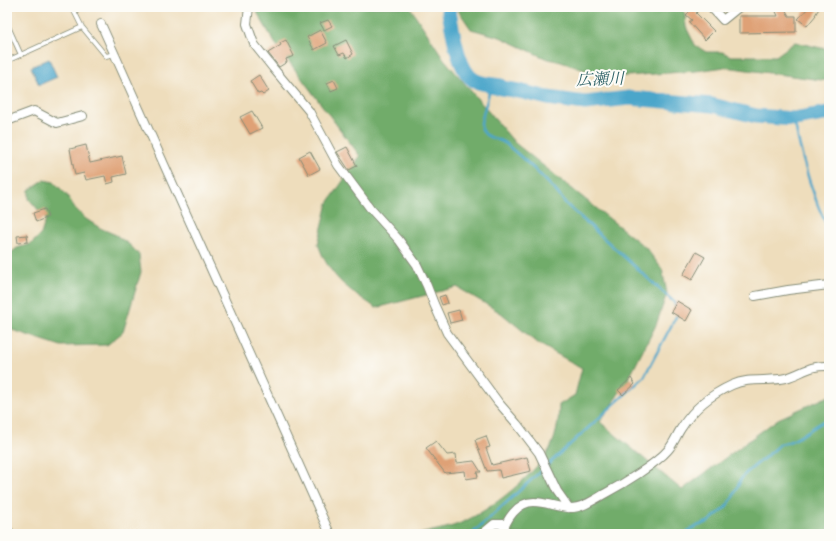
<svg xmlns="http://www.w3.org/2000/svg" width="836" height="541" font-family="'Sorts Mill Goudy','Noto Serif JP',serif">
<rect width="100%" height="100%" fill="#fdfcf7"/>
<filter id="ink" filterUnits="userSpaceOnUse"><feTurbulence type="fractalNoise" baseFrequency=".025" numOctaves="2"/><feDisplacementMap in="SourceGraphic" scale="8" xChannelSelector="R" yChannelSelector="G"/><feConvolveMatrix kernelMatrix="1 2 1 2 8 2 1 2 1" color-interpolation-filters="sRGB"/></filter>
<filter id="wash" filterUnits="userSpaceOnUse"><feTurbulence type="fractalNoise" baseFrequency=".012" numOctaves="4" result="noise"/><feDisplacementMap in="SourceGraphic" scale="16" xChannelSelector="R" yChannelSelector="G"/><feGaussianBlur stdDeviation="0.9" result="paint"/><feColorMatrix in="noise" values="0 0 0 0 0 0 0 0 0 0 0 0 0 0 0 0 0 1.4 0 .05"/><feComposite in="paint" operator="in"/></filter>
<g filter="url(#wash)">
<rect width="100%" height="100%" fill="#eeddbc"/>
<path fill="#71ac6b" stroke="#487450" d="M 254,7 L 410,7 L 444,59 L 515,143 L 646,248 L 662,269 L 667,293 L 656,325 L 629,378 L 600,422 L 682,490 L 778,419 L 829,396 L 829,534 L 420,534 C 431,531 443,529 453,526 C 485,515 526,482 546,455 C 556,441 559,422 559,405 L 575,395 L 582,368 L 539,344 L 501,313 L 457,287 L 376,308 C 359,296 340,285 329,267 C 324,260 321,252 318,244 L 328,203 L 360,156 L 275,43 Z
M 456,7 L 684,7 L 686,27 L 695,45 L 706,52 L 722,52 L 731,56 L 776,56 L 795,42 L 821,48 L 829,49 L 829,81 L 725,67 L 696,71 L 613,77 L 596,74 L 561,62 L 545,58 L 500,37 L 471,29 Z
M 44,180 L 54,182 L 66,194 L 75,208 L 86,219 L 100,228 L 116,235 L 131,246 L 139,255 L 141,272 L 123,332 L 107,345 L 61,346 L 12,330 L 7,324 L 7,256 L 17,248 L 31,244 L 41,234 L 46,219 L 29,199 L 29,190 Z"/>
<path fill="#4ca6ca" stroke="#36727f" d="M 49,59 L 57,77 L 39,85 L 31,67 Z"/>
<g fill="none" stroke-linecap="round" stroke-linejoin="round">
<path stroke="#4ca6ca" stroke-width="2.5" d="M 490,86 C 490,95 480,120 481,125 C 484,141 496,136 506,144 C 525,160 552,184 566,204 L 675,303 L 675,306 L 677,307
M 794,119 C 799,147 806,173 816,200 C 819,210 825,220 829,231
M 472,534 L 644,377 L 678,313
M 686,534 L 692,528 L 708,522 L 725,508 L 732,499 L 741,479 L 746,473 L 774,450 L 780,444 C 799,442 811,426 829,419"/>
<path stroke="#4ca6ca" stroke-width="15" d="M 448,7 C 452,25 457,70 474,80 C 481,84 492,85 501,86
M 490,86 L 519,91 L 548,98 L 585,103 L 629,98 L 712,105 L 756,116 L 794,119 L 829,113"/>
</g>
<g id="blocks">
<path fill="#dfa176" d="M 686,7 L 695,7 L 699,10 L 696,13 L 714,31 L 705,40 L 689,22 L 692,20 L 686,15 L 690,11 Z
M 774,7 L 784,7 L 789,16 L 796,16 L 796,32 L 739,33 L 739,16 L 778,16 Z
M 809,7 L 820,7 L 815,15 L 816,15 L 807,26 L 798,19 Z
M 328,20 L 332,26 L 324,30 L 320,23 Z
M 320,30 L 327,43 L 314,50 L 307,37 Z
M 286,40 L 294,56 L 286,59 L 287,62 L 279,67 L 268,53 L 281,45 L 280,43 Z
M 346,40 L 353,54 L 347,58 L 344,53 L 339,55 L 334,46 Z
M 259,75 L 269,91 L 263,95 L 261,93 L 258,94 L 250,81 Z
M 334,80 L 338,88 L 331,91 L 327,83 Z
M 252,111 L 262,128 L 250,134 L 240,117 Z
M 86,145 L 90,163 L 122,156 L 126,174 L 113,177 L 114,182 L 107,184 L 105,176 L 86,180 L 84,173 L 75,175 L 70,149 Z
M 347,147 L 357,166 L 349,170 L 337,152 Z
M 310,151 L 320,169 L 309,175 L 299,157 Z
M 45,209 L 48,217 L 36,222 L 33,213 Z
M 27,235 L 28,242 L 18,243 L 17,236 Z
M 696,252 L 705,257 L 692,280 L 683,275 Z
M 445,295 L 448,303 L 442,305 L 439,297 Z
M 677,301 L 692,310 L 686,321 L 671,312 Z
M 459,310 L 462,320 L 450,323 L 447,313 Z
M 631,378 L 635,384 L 623,395 L 618,390 Z
M 486,436 L 490,447 L 486,448 L 492,465 L 527,457 L 531,471 L 501,478 L 499,470 L 487,471 L 475,440 Z
M 436,441 L 447,455 L 456,454 L 457,463 L 474,461 L 481,472 L 477,472 L 478,477 L 466,479 L 465,471 L 445,473 L 426,448 Z"/>
</g>
</g>
<g filter="url(#ink)">
<use href="#blocks" fill-opacity="0" stroke="#868d78" stroke-width="1"/>
<g fill="none" stroke-linecap="round" stroke-linejoin="round">
<defs>
<path id="service" d="M 72,7 L 82,27 L 106,56 L 115,54
M 7,24 L 21,55
M 7,61 L 82,27"/>
<path id="minor" d="M 249,7 L 247,24 L 254,44 L 273,68 L 309,111 L 338,165 L 370,208 L 399,240 L 417,265 L 427,286 L 434,304 L 447,333 L 498,402 L 517,424 L 539,453 L 557,491 L 569,508
M 711,7 L 723,20 L 739,7
M 101,24 L 330,534
M 7,121 L 34,111 L 57,123 L 83,116
M 755,296 L 788,290 L 829,285
M 7,529 L 11,534
M 482,534 L 494,524 L 505,524
M 502,534 C 506,520 517,502 534,502 C 546,502 558,508 570,508 C 583,508 595,499 606,493 C 623,484 656,464 668,450 C 674,443 677,434 682,427 C 694,408 712,394 732,385 C 749,377 768,382 786,378 C 803,373 809,365 829,366"/>
</defs>
<use href="#service" stroke="#868d78" stroke-width="5.5"/>
<use href="#minor" stroke="#868d78" stroke-width="10"/>
<use href="#service" stroke="#fff" stroke-width="4"/>
<use href="#minor" stroke="#fff" stroke-width="8"/>
</g>
</g>
<g text-anchor="middle" dominant-baseline="central" stroke-width="4" stroke-linejoin="round" paint-order="stroke">
<g font-size="16" font-style="italic" fill="#2f6268" stroke="#fdfcf7">
<text transform="translate(600 81) rotate(-2)">広瀬川</text>
</g>
</g>
<rect width="836" height="541" fill="none" stroke="#fdfcf7" stroke-width="24"/>
</svg>
